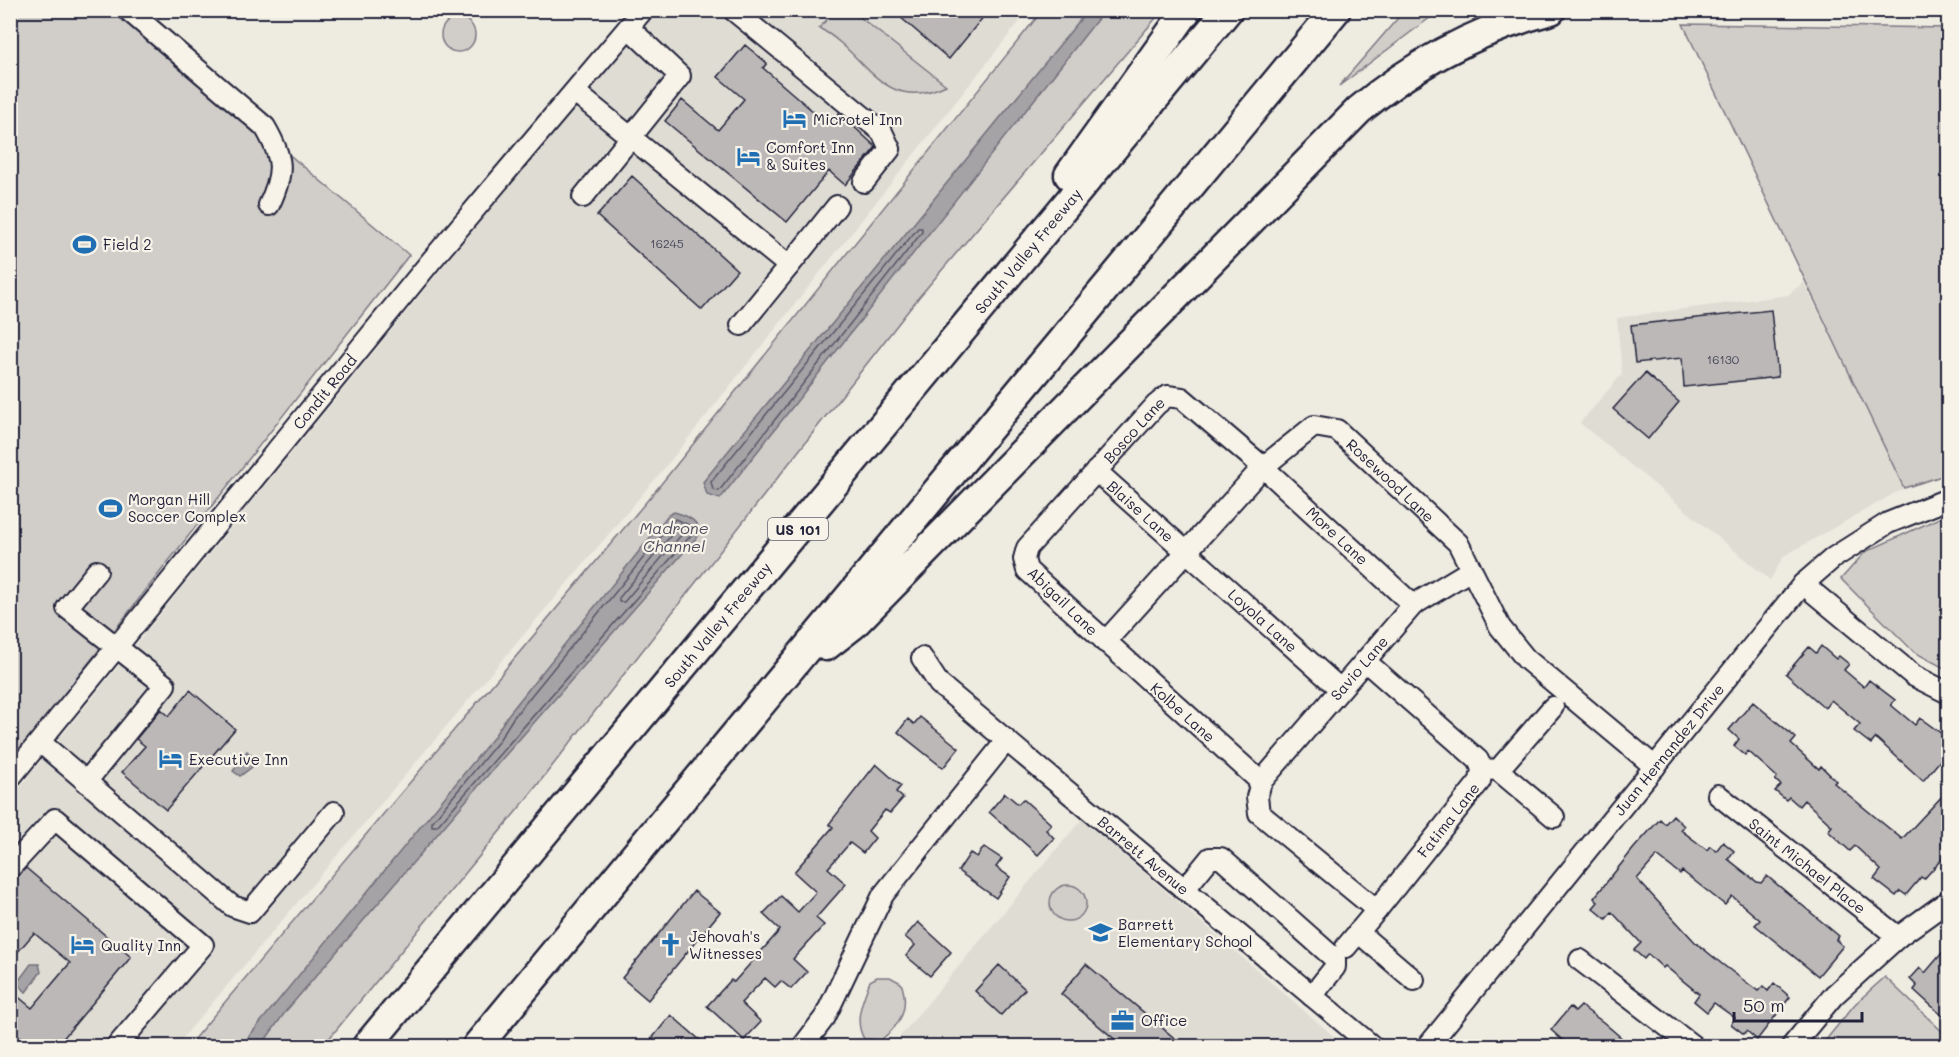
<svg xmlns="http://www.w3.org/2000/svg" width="1959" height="1057" font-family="Mali,sans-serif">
<rect width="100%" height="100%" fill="#eeebe1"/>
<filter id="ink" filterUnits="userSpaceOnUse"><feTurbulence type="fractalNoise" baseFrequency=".0167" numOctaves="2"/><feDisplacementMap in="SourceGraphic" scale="12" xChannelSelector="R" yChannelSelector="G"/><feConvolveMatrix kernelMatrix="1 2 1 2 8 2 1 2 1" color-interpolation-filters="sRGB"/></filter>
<g filter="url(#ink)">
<path fill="#dfdcd4" d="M 651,11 L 1028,11 L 667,465 L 176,1046 L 11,1046 L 11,798 Z
M 1804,282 L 1904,488 L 1784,556 L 1770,580 L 1580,423 L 1622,374 L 1617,318 L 1788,295 Z
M 1082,819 L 1345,1046 L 892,1046 Z"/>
<path fill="#d1cdc9" stroke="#7a7882" stroke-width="1.5" d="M 1404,10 L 1439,11 L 1339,86 L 1404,11 Z
M 10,11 L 118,11 L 409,255 L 11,762 Z
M 835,11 L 852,11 L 946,85 C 882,116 867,53 819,28 Z
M 1042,11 L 1162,11 L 919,297 L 524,802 L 323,1046 L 188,1046 L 657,489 Z
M441 35a17 17 0 1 1 34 0a17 17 0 1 1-34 0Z
M 1683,24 L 1948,28 L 1948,474 L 1904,488 Z
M 1948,514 L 1948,670 L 1914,652 L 1841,579 L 1865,552 Z
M1050 903a18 18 0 1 1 36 0a18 18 0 1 1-36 0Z
M 877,977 L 890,977 L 901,983 C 910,1008 901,1024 881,1040 L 864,1039 C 853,1020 863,1000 870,981 Z
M 1885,977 L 1948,1037 L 1948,1046 L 1821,1046 L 1855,1004 Z"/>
<path fill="#a6a3a6" stroke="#716f7b" stroke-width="1.5" d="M 1088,10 L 1104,11 L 720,499 L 707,495 L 703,482 Z
M 674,512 C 686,515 701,521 699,535 L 494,768 L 286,1011 L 261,1046 L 241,1046 L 493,738 L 508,715 L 668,515 Z
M 247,751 L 254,758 L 252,767 L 240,776 L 233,771 Z
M 31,964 L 39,964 L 41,972 L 26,992 L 17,983 Z"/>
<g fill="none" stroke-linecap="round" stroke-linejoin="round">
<path stroke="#575666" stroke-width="1.5" d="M 918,228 L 922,228 L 922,232 L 719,491 L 713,490 L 711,482 Z
M 675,519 L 691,526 L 693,533 L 437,826 L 432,826 L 432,822 L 498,742 L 513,718 Z
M 678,527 L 682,534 L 624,602 L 619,602 L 619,598 Z"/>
</g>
<path fill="#bbb8b7" stroke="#22223b" stroke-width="1.5" d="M 892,10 L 989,10 L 949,59 Z
M 745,45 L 767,63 L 763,68 L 829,125 L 839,113 L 876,147 L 845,185 L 829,171 L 787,222 L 665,121 L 682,100 L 718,130 L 744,99 L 718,77 Z
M 632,176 L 737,270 L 702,310 L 597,216 Z
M 1771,310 L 1778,377 L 1684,387 L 1682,358 L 1635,363 L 1631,325 Z
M 1645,373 L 1679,402 L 1648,439 L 1613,409 Z
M 1821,646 L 1836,659 L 1839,656 L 1849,664 L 1844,670 L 1864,687 L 1869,680 L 1895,700 L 1891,705 L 1915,725 L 1920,718 L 1946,737 L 1940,745 L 1948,751 L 1923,781 L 1876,738 L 1871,744 L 1854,731 L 1860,724 L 1831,700 L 1825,708 L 1786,674 L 1809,647 L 1816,653 Z
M 190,690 L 235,729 L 166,810 L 122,772 L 145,746 L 136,739 L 161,709 L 169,716 Z
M 1753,702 L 1796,738 L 1791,744 L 1819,769 L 1821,766 L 1836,781 L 1834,783 L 1902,839 L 1948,790 L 1948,852 L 1924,879 L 1921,877 L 1906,895 L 1900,891 L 1896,896 L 1874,879 L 1881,870 L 1855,846 L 1850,851 L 1828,831 L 1832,826 L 1804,800 L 1799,806 L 1789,797 L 1786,800 L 1775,791 L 1781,785 L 1775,780 L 1777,777 L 1748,751 L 1745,755 L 1734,746 L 1739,739 L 1729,730 Z
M 920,717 L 959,748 L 943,768 L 898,732 L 908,719 L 914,724 Z
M 876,764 L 901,786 L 896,792 L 903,798 L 890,813 L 885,810 L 868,831 L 875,838 L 863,853 L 850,843 L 828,868 L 846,884 L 816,918 L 824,925 L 793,959 L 807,972 L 791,989 L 781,981 L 775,987 L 765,978 L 741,1003 L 761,1022 L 744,1040 L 707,1006 L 731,980 L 734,982 L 780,930 L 763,914 L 781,896 L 798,912 L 816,892 L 794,872 L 833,827 L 829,824 Z
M 1005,793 L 1018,804 L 1023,799 L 1051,824 L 1046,830 L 1054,838 L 1038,855 L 989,812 Z
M 1673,815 L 1684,826 L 1681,830 L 1707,850 L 1710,846 L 1716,851 L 1723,842 L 1734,851 L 1728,859 L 1757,882 L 1761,883 L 1767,876 L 1839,936 L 1836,940 L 1843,946 L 1818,976 L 1755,925 L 1760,920 L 1732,896 L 1725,905 L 1682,871 L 1680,874 L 1657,856 L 1637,879 L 1695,942 L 1722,964 L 1758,991 L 1763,986 L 1768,991 L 1774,983 L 1790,997 L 1757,1040 L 1747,1031 L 1744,1034 L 1731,1024 L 1735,1018 L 1714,1003 L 1707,1012 L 1694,1001 L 1699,994 L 1665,966 L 1663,968 L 1648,954 L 1644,959 L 1634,950 L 1641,943 L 1612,912 L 1606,919 L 1593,908 L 1598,902 L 1594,898 L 1634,848 L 1660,819 L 1665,824 Z
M 984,847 L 1002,859 L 996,867 L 1010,877 L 996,898 L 958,871 L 970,853 L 977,857 Z
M 26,868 L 131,957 L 56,1047 L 31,1047 L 10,1029 L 10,990 L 32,1008 L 70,963 L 34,933 L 10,961 L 10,880 L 18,876 Z
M 694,891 L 720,912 L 648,1000 L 622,978 Z
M 918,922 L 951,952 L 930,976 L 906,956 L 915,945 L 905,937 Z
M 1948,946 L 1948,1021 L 1914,990 L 1917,986 L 1910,979 L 1920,968 L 1925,973 Z
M 1086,964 L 1185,1047 L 1124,1047 L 1061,994 Z
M 999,965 L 1025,989 L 1001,1015 L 975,991 Z
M 1581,1006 L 1603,1022 L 1632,1047 L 1570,1047 L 1551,1030 L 1570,1007 L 1575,1012 Z
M 671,1015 L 708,1047 L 645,1047 Z"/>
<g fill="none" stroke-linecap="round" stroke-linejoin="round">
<defs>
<g id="minor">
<path d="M 128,10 L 265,127 C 283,158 285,171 269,205"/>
<path d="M 733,10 L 882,132 L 890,149 L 864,182"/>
<path d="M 575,92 L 789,266 L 837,206"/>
<path d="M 583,197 L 680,76 L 629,28"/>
<path d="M 741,325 L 789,266"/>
<path id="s1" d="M 1096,471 L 1340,689"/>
<path d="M 1803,584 L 1914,676 L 1948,693"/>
<path id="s2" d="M 1105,642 L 1263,467 L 1314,426 L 1337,430 L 1458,543 L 1500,627 L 1526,659 L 1655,767"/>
<path id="s3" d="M 922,658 L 939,684 L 1372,1046"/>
<path id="s4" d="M 1365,661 L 1478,760 L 1482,769 L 1480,781 L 1377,910 L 1259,813 L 1257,797 L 1261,782 L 1413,605 L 1471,570"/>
<path d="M 40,742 L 232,906 L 250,912 L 334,812"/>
<path d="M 1482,769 L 1498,770 L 1553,707"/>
<path d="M 1498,770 L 1554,817"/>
<path id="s5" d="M 10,778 L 431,261 L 643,10"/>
<path d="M 86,782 L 165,685 L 67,608 L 97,571"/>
<path id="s6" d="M 1261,782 L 1027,570 L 1024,559 L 1027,548 L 1156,405 L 1167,396 L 1182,398 L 1263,467 L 1413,605"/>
<path id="s7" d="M 1718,795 L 1898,937"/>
<path d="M 10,868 L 55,819 L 203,945 L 117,1046"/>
<path d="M 1184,890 L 1210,858 L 1221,858 L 1335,959 L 1335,967 L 1312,996"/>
<path d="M 1358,932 L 1414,980"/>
<path d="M 1346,947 L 1377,910"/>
<path d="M 1580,960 L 1693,1046"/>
<path d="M 803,1046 L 825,1017 L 883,895 L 1006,741"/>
<path id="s8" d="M 1428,1046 L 1803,584 L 1833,558 L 1888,523 L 1948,499"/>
<path d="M 1792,1046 L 1834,995 L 1898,937 L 1948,901"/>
</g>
<g id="highway">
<path d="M 1069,175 L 1187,10"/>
<path d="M 826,646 L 853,625 L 1359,110 C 1416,62 1479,29 1551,10"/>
<path id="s9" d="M 367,1046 L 1228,10"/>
<path d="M 477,1046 L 1336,10"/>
</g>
</defs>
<use href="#minor" stroke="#22223b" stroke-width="24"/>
<use href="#highway" stroke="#22223b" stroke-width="33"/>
<use href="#minor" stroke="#f7f3e8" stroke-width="20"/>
<use href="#highway" stroke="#f7f3e8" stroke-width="28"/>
</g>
</g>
<defs>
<symbol id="hotel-bare" viewBox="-9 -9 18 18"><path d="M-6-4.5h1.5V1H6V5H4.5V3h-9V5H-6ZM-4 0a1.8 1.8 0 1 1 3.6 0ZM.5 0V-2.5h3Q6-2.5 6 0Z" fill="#1f6fb2" stroke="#f7f3e8" stroke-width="2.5" paint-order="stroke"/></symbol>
<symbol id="stadium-bare" viewBox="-9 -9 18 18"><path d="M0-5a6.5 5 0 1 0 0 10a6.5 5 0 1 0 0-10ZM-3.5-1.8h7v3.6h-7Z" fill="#1f6fb2" stroke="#f7f3e8" stroke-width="2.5" paint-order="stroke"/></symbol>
<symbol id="school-bare" viewBox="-9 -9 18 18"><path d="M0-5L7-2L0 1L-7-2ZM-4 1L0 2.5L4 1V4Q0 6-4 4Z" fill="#1f6fb2" stroke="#f7f3e8" stroke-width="2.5" paint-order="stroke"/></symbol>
<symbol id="church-bare" viewBox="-9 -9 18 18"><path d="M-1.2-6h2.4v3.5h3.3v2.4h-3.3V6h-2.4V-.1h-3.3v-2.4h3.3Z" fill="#1f6fb2" stroke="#f7f3e8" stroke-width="2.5" paint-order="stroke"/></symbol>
<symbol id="office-bare" viewBox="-9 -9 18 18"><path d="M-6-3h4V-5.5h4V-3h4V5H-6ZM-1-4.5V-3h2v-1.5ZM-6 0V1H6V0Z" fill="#1f6fb2" stroke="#f7f3e8" stroke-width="2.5" paint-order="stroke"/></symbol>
</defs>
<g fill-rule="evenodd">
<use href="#hotel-bare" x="778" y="102" width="33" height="33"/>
<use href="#hotel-bare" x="732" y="140" width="33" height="33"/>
<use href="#stadium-bare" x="68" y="228" width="33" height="33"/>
<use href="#stadium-bare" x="94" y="492" width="33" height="33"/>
<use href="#hotel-bare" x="154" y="742" width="33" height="33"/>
<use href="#school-bare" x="1084" y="916" width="33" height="33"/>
<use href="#hotel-bare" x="66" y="928" width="33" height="33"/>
<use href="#church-bare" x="654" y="928" width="33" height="33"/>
<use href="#office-bare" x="1106" y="1004" width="33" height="33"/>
</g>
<g text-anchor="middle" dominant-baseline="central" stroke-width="4.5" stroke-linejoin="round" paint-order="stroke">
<g font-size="12" fill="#48485a">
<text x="667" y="243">16245</text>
<text x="1723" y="359">16130</text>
</g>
<rect fill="#f7f3e8" stroke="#62616f" stroke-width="1.5" x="768" y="518" width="60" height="22" rx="4.5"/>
<g font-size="14" font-weight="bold" fill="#22223b">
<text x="798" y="529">US 101</text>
</g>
<g font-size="15" fill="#22223b" stroke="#f7f3e8" text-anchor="start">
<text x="813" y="119">Microtel Inn</text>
<text x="766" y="147">Comfort Inn<tspan x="766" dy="17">&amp; Suites</tspan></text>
<text x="103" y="244">Field 2</text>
<text x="128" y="499">Morgan Hill<tspan x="128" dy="17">Soccer Complex</tspan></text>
<text x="189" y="759">Executive Inn</text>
<text x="1118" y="924">Barrett<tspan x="1118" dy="17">Elementary School</tspan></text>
<text x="689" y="936">Jehovah's<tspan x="689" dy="17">Witnesses</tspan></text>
<text x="101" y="945">Quality Inn</text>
<text x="1141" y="1020">Office</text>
</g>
<g font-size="15" fill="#22223b" stroke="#f7f3e8">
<text stroke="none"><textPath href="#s9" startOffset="1034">South Valley Freeway</textPath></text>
<text stroke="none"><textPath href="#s5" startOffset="498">Condit Road</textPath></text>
<text stroke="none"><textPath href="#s6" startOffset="498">Bosco Lane</textPath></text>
<text stroke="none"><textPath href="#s2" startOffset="398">Rosewood Lane</textPath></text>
<text stroke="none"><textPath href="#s1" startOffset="60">Blaise Lane</textPath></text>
<text stroke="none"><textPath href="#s6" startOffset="768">More Lane</textPath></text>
<text transform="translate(1063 601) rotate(44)">Abigail Lane</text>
<text stroke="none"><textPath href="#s1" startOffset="224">Loyola Lane</textPath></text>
<text stroke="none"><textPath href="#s9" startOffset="548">South Valley Freeway</textPath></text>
<text stroke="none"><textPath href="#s4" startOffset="672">Savio Lane</textPath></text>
<text transform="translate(1183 712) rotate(42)">Kolbe Lane</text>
<text stroke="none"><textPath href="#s8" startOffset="382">Juan Hernandez Drive</textPath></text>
<text transform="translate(1448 820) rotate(-52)">Fatima Lane</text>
<text stroke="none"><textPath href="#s3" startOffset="298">Barrett Avenue</textPath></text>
<text stroke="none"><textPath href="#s7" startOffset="114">Saint Michael Place</textPath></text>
</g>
<g font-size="16" font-style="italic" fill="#504f60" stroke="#f7f3e8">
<text x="674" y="527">Madrone<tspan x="674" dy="18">Channel</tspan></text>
</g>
</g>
<rect width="1959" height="1057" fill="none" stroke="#f7f3e8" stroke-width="36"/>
<rect x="18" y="18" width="1923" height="1021" fill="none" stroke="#22223b" stroke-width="2" filter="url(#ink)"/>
<path d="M1734 1012v9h128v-9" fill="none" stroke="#22223b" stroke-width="3"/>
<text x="1743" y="1012" font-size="18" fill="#22223b" stroke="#f7f3e8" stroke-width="4.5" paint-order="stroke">50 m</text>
</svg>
